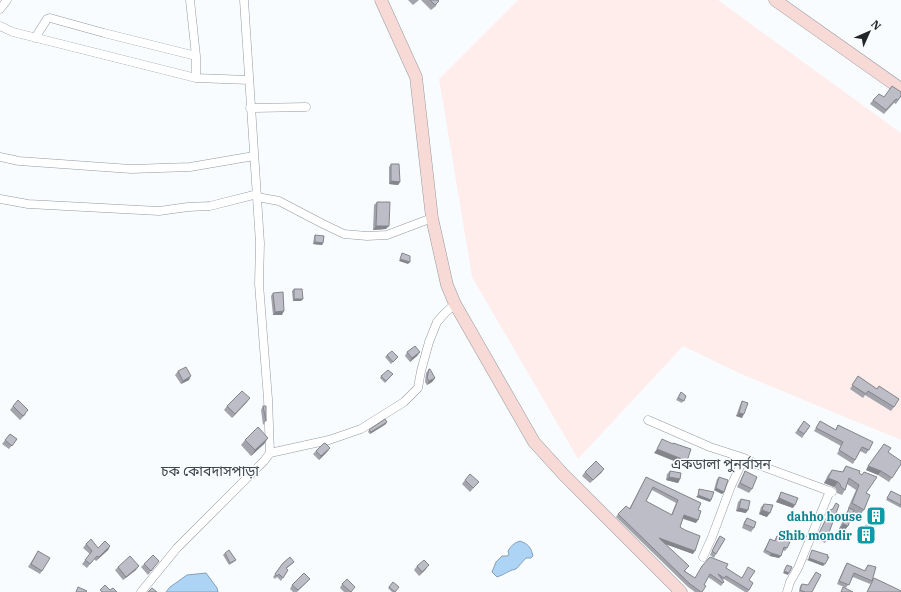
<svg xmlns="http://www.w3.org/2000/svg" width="901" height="592" font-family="'IBM Plex Serif','Noto Sans Bengali',serif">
<rect width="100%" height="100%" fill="#f9fcff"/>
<path fill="#feedeb" d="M 518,0 L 718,0 L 901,133 L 901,440 L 741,374 L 683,346 L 578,459 L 472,277 L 439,79 Z"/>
<path fill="#add4f5" stroke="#84a0b8" d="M 520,541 C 528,544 531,547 533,556 L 531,558 L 526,558 L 516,569 C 509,570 504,575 497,577 L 492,572 L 496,562 L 502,556 L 507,556 L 509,555 L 508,551 C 511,546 514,543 520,541 Z
M 206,573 L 217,588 L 218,592 L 166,592 L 170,587 L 187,575 Z"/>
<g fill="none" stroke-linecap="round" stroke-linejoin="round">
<defs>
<path id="street" d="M 190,0 L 196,56 L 196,78
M 0,9 L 7,0
M 0,26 L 13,32 L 196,78 L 249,80
M 35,38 L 47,19 L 50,18 L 104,33 L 196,56
M 250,108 L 306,107
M 0,157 L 19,161 L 131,169 L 190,167 L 254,156
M 257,197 L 279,201 L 323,224 L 344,234 L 367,236 L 387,235 L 432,218
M 0,199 L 28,204 L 159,211 L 188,207 L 210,206 L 257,194
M 648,420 L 710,447 L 744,458
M 270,453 L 329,440 L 361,429 L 404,402 L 418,388 L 421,371 L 429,342 L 437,322 L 445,313 L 455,304
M 703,557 L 712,537 L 731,486 L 744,458 L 756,464 L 832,492
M 141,592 L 177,548 L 264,461 L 270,453 L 268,399 L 259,284 L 260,243 L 244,0
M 787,592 L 790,582 L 798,568 L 830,491"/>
<path id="secondary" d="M 381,0 L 416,77 L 432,218 L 447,285 L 455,304 L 534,442 L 564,475 L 681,592
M 775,0 L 901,89"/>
</defs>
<use href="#street" stroke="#939aa1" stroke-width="9"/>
<use href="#secondary" stroke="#939aa1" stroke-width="13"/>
<use href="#street" stroke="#fff" stroke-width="8"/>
<use href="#secondary" stroke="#f7d9d5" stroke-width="12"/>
</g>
<path fill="#a3a3ab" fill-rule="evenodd" d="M 408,0 L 419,0 L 413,5 Z
M 421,0 L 438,0 L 436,6 L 431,10 Z
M 901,96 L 896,104 L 894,103 L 884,114 L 870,104 L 873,100 L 884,97 Z
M 391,164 L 400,182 L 398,185 L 389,184 L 389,167 Z
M 377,202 L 386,229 L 373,230 L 374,205 Z
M 315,235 L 323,243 L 322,245 L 313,244 L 314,237 Z
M 294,289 L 301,301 L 293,301 L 292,291 Z
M 273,293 L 282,315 L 273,315 L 271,296 Z
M 407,352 L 420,352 L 417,356 L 410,362 L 405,356 Z
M 387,355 L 396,359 L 391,364 L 385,357 Z
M 429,369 L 435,378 L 432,382 L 427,385 L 425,382 L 426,373 Z
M 178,371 L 189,380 L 181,384 L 175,375 Z
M 393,374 L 385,383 L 380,378 L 381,376 Z
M 858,376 L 894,407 L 891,411 L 865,395 L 863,398 L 850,389 Z
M 681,392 L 686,396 L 682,403 L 676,400 Z
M 742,401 L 742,418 L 736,416 L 740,405 Z
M 247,402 L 232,418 L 224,410 L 227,406 Z
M 13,406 L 26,414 L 20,420 L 10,410 Z
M 263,406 L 266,421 L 263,425 L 261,410 Z
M 804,421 L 810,426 L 802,438 L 795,433 Z
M 820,421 L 835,430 L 838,425 L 869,450 L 866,454 L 860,451 L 853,464 L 837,454 L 841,446 L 814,431 Z
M 386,424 L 370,434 L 368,432 L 369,430 Z
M 10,434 L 17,439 L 9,449 L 2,444 Z
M 268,438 L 264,444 L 251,456 L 241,445 L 245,440 Z
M 330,448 L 327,452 L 319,460 L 313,454 L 316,451 Z
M 888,452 L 901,464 L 889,482 L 878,475 L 866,470 Z
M 846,466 L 859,473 L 866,493 L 864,510 L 860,515 L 853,512 L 848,526 L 844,531 L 839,529 L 846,513 L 849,509 L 848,508 L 856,490 L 847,484 L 845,490 L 842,495 L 837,493 L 836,489 L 834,487 L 824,483 L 828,475 L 832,470 L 842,472 Z
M 604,469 L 601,473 L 590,483 L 582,476 L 585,472 Z
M 670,471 L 680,479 L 678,483 L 666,480 L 667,474 Z
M 745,471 L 752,489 L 749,493 L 737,487 Z
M 646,477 L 698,510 L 696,523 L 683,519 L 680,527 L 693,554 L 665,544 L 689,566 L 685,571 L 695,578 L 702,566 L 726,568 L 741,578 L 749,580 L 753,583 L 748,592 L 745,592 L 724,579 L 723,580 L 724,582 L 721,586 L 708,577 L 704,585 L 702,592 L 695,592 L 688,587 L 616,517 L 618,514 L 629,509 ZM 652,490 L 676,503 L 671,515 L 646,501 Z
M 719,477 L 724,492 L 722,494 L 714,490 L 717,479 Z
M 465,480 L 479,482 L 470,492 L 462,484 Z
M 891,491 L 901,496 L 901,508 L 886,500 Z
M 781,492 L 793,508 L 776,502 Z
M 741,499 L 746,513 L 736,511 L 738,502 Z
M 764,504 L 767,517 L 759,514 L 761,507 Z
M 831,509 L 826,541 L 825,543 L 816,539 Z
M 747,518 L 754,528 L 751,532 L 742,528 L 744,522 Z
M 866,525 L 875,531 L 868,543 L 859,537 Z
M 720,536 L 716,554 L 714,558 L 710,555 L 717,540 Z
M 777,536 L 787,548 L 785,551 L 782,550 L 779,558 L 770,556 L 763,552 L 770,539 L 774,541 Z
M 86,544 L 98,548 L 110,546 L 108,550 L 96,561 L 94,559 L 87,568 L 82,564 L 90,554 L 83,548 Z
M 38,551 L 42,571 L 40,574 L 28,567 Z
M 225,553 L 236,560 L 234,562 L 229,565 L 223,555 Z
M 294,562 L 292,564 L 286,569 L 288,570 L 281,581 L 277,577 L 275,579 L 273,577 L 283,563 Z
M 847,563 L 864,571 L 868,565 L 872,581 L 874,578 L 901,592 L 867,592 L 872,581 L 870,584 L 853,577 L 846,588 L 837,584 L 845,566 Z
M 144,564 L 156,565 L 148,575 L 141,567 Z
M 417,566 L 426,569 L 419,576 L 414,570 Z
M 118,567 L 136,570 L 123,580 L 115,570 Z
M 307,582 L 297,592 L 293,592 L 290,589 L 292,585 Z
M 393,582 L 399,587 L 395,592 L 392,592 L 388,588 Z
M 342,584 L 352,592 L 344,592 L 340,588 Z
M 802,584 L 812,592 L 799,592 L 800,586 Z"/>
<path fill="#84848b" d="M 391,181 L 400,182 L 398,185 L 389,184 Z
M 376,226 L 389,226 L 386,229 L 373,230 Z
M 315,242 L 323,243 L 322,245 L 313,244 Z
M 400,259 L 410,262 L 408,264 L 399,261 Z
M 294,299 L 303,299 L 301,301 L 293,301 Z
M 284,311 L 282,315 L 273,315 L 275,312 Z
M 420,352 L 417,356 L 410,362 L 412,358 Z
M 191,376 L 189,380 L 181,384 L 183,381 Z
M 435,378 L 432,382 L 427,385 L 429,381 Z
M 250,398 L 247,402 L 232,418 L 235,414 Z
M 739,413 L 744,414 L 742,418 L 736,416 Z
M 387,422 L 386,424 L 370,434 L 371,432 Z
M 268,438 L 264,444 L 251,456 L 255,450 Z
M 330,448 L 327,452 L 319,460 L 321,456 Z
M 657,449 L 687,461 L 684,465 L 654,453 Z
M 868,466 L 881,471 L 878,475 L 866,470 Z
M 604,469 L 601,473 L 590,483 Z
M 669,477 L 680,479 L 678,483 L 666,480 Z
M 828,478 L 838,482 L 834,487 L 824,483 Z
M 716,488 L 724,492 L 722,494 L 714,490 Z
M 698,495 L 711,500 L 710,502 L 696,497 Z
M 779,498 L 795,505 L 793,508 L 776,502 Z
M 739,508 L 748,510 L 746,513 L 736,511 Z
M 762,510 L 770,513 L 767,517 L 759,514 Z
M 684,515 L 698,520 L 696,523 L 682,518 Z
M 843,524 L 848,526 L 844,531 L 839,529 Z
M 659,538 L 695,551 L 693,554 L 657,541 Z
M 110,546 L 108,550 L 96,561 L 99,557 Z
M 771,553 L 781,556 L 779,558 L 770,556 Z
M 809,558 L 825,564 L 823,566 L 807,560 Z
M 429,565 L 426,569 L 419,576 L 422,572 Z
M 139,566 L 136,570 L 123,580 L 126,577 Z
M 784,571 L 789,573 L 788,575 L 783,573 Z"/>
<path fill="#bdbdc7" stroke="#84848b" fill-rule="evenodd" d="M 430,0 L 438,0 L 439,1 L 435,5 Z
M 892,86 L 901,92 L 901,96 L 898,100 L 896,99 L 886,110 L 873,100 L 879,94 L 884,97 Z
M 391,164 L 399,164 L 400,182 L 391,181 Z
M 377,202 L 390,202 L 389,226 L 376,226 Z
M 315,235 L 324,236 L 323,243 L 315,242 Z
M 402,253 L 410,256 L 410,262 L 400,259 Z
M 294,289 L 302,289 L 303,299 L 294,299 Z
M 283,292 L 284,311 L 275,312 L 273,293 Z
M 415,346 L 420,352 L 412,358 L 407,352 Z
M 392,351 L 398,357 L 393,362 L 387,355 Z
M 186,367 L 191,376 L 183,381 L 178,371 Z
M 429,369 L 430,369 L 435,378 L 429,381 L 427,378 Z
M 388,370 L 393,374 L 386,381 L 381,376 Z
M 858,376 L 877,389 L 879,386 L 899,399 L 894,407 L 868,391 L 866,394 L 852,385 Z
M 242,391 L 250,398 L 235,414 L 227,406 Z
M 681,392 L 686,396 L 684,401 L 678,398 Z
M 18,400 L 28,410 L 23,416 L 13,406 Z
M 742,401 L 748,403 L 744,414 L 739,413 Z
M 263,406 L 266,406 L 266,421 Z
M 385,419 L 387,422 L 371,432 L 369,430 Z
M 804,421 L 810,426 L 804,434 L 798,430 Z
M 820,421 L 836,430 L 838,425 L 873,442 L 869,450 L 862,447 L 855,460 L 839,450 L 843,442 L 816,428 Z
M 258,427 L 268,438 L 255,450 L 245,440 Z
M 10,434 L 17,439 L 12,446 L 5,440 Z
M 662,439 L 673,444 L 673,443 L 691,449 L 687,461 L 657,449 Z
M 325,443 L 330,448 L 321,456 L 316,451 L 323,444 Z
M 884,444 L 891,448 L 888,452 L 901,461 L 901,464 L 892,478 L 881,471 L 868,466 Z
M 596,461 L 604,469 L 593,480 L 585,472 Z
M 846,466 L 860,471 L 859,473 L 862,475 L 864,472 L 877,477 L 866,493 L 870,495 L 864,510 L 852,503 L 859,485 L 849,478 L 845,490 L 841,487 L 840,484 L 838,482 L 828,478 L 832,470 L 843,472 Z
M 670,471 L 681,473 L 680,479 L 669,477 Z
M 745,471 L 757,477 L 752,489 L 740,483 Z
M 470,474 L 479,482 L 473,488 L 465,480 Z
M 646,477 L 701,503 L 698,510 L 701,511 L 698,520 L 684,515 L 680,527 L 685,530 L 700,536 L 695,551 L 659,538 L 689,566 L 684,571 L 695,578 L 702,566 L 710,557 L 728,564 L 726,568 L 742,578 L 748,567 L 755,571 L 749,580 L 753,583 L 749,590 L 726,576 L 724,578 L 718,574 L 724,582 L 723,583 L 710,574 L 704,585 L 706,586 L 702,592 L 701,592 L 690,584 L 618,514 L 626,506 L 630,509 ZM 653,487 L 678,500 L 672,515 L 646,501 Z
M 719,477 L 728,480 L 724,492 L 716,488 Z
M 699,489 L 714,492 L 711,500 L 698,495 Z
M 891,491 L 901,496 L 901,505 L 887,498 Z
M 781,492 L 798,498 L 795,505 L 779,498 Z
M 741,499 L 750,501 L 748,510 L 739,508 Z
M 836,503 L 839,505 L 826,541 L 817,537 L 831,509 L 832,510 Z
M 764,504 L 773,505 L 770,513 L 762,510 Z
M 849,508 L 854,510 L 848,526 L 843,524 Z
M 747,518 L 756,522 L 754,528 L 744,524 Z
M 866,525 L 875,531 L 870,541 L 860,535 Z
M 720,536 L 725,539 L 716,554 L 712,551 Z
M 777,536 L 790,542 L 787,548 L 784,547 L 781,556 L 771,553 L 765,550 L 770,539 L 775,541 Z
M 91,539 L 98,548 L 105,541 L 110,546 L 99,557 L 97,556 L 90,564 L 85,560 L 92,551 L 86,544 Z
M 229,550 L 236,560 L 230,563 L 225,553 Z
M 812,550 L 828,555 L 827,557 L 829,557 L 825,564 L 809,558 Z
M 38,551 L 50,558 L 42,571 L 31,564 Z
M 153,555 L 159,561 L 151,571 L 144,564 Z
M 130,556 L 139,566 L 126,577 L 118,567 Z
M 290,557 L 294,562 L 286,568 L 288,570 L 283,578 L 279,574 L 277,576 L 275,574 L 283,563 Z
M 424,560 L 429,565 L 422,572 L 417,566 Z
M 847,563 L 865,571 L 868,565 L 876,567 L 872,581 L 854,573 L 849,585 L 839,581 Z
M 787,565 L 792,567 L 789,573 L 784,571 Z
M 816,572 L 821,575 L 812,592 L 805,592 L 800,590 L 802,584 L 808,585 Z
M 304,573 L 310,579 L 298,590 L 292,585 Z
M 874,578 L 893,587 L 901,591 L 901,592 L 867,592 Z
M 347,579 L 355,587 L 351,592 L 342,584 Z
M 393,582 L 399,587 L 395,592 L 389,587 Z
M 105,585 L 110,590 L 113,588 L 117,592 L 102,592 L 100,590 Z
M 78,587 L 87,591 L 86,592 L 76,592 Z
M 843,587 L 853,592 L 841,592 Z
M 152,588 L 157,592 L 148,592 Z"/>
<defs>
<symbol id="building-square" viewBox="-11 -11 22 22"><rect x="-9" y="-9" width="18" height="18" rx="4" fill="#0f9aa8" stroke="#f9fcff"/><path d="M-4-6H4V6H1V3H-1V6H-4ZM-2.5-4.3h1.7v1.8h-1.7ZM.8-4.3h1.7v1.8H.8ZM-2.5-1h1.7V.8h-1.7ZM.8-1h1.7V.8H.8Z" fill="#fff"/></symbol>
</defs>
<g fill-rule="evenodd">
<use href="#building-square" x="865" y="505" width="22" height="22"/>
<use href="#building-square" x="855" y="524" width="22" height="22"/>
</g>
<g text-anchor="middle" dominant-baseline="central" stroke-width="3" stroke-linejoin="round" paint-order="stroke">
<g font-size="12" font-weight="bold" fill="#0d838f" stroke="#f9fcff" text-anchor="end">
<text x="862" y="516">dahho house</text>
<text x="852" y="535">Shib mondir</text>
</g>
<g font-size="14" fill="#3e454b" stroke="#f9fcff">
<text x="721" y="464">একডালা পুনর্বাসন</text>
<text x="210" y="471">চক কোবদাসপাড়া</text>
</g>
</g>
<g transform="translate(869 32) rotate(45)" stroke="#f9fcff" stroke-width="3" paint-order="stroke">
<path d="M0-3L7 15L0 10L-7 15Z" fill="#232629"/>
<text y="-6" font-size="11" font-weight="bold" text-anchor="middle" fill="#232629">N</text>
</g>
</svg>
